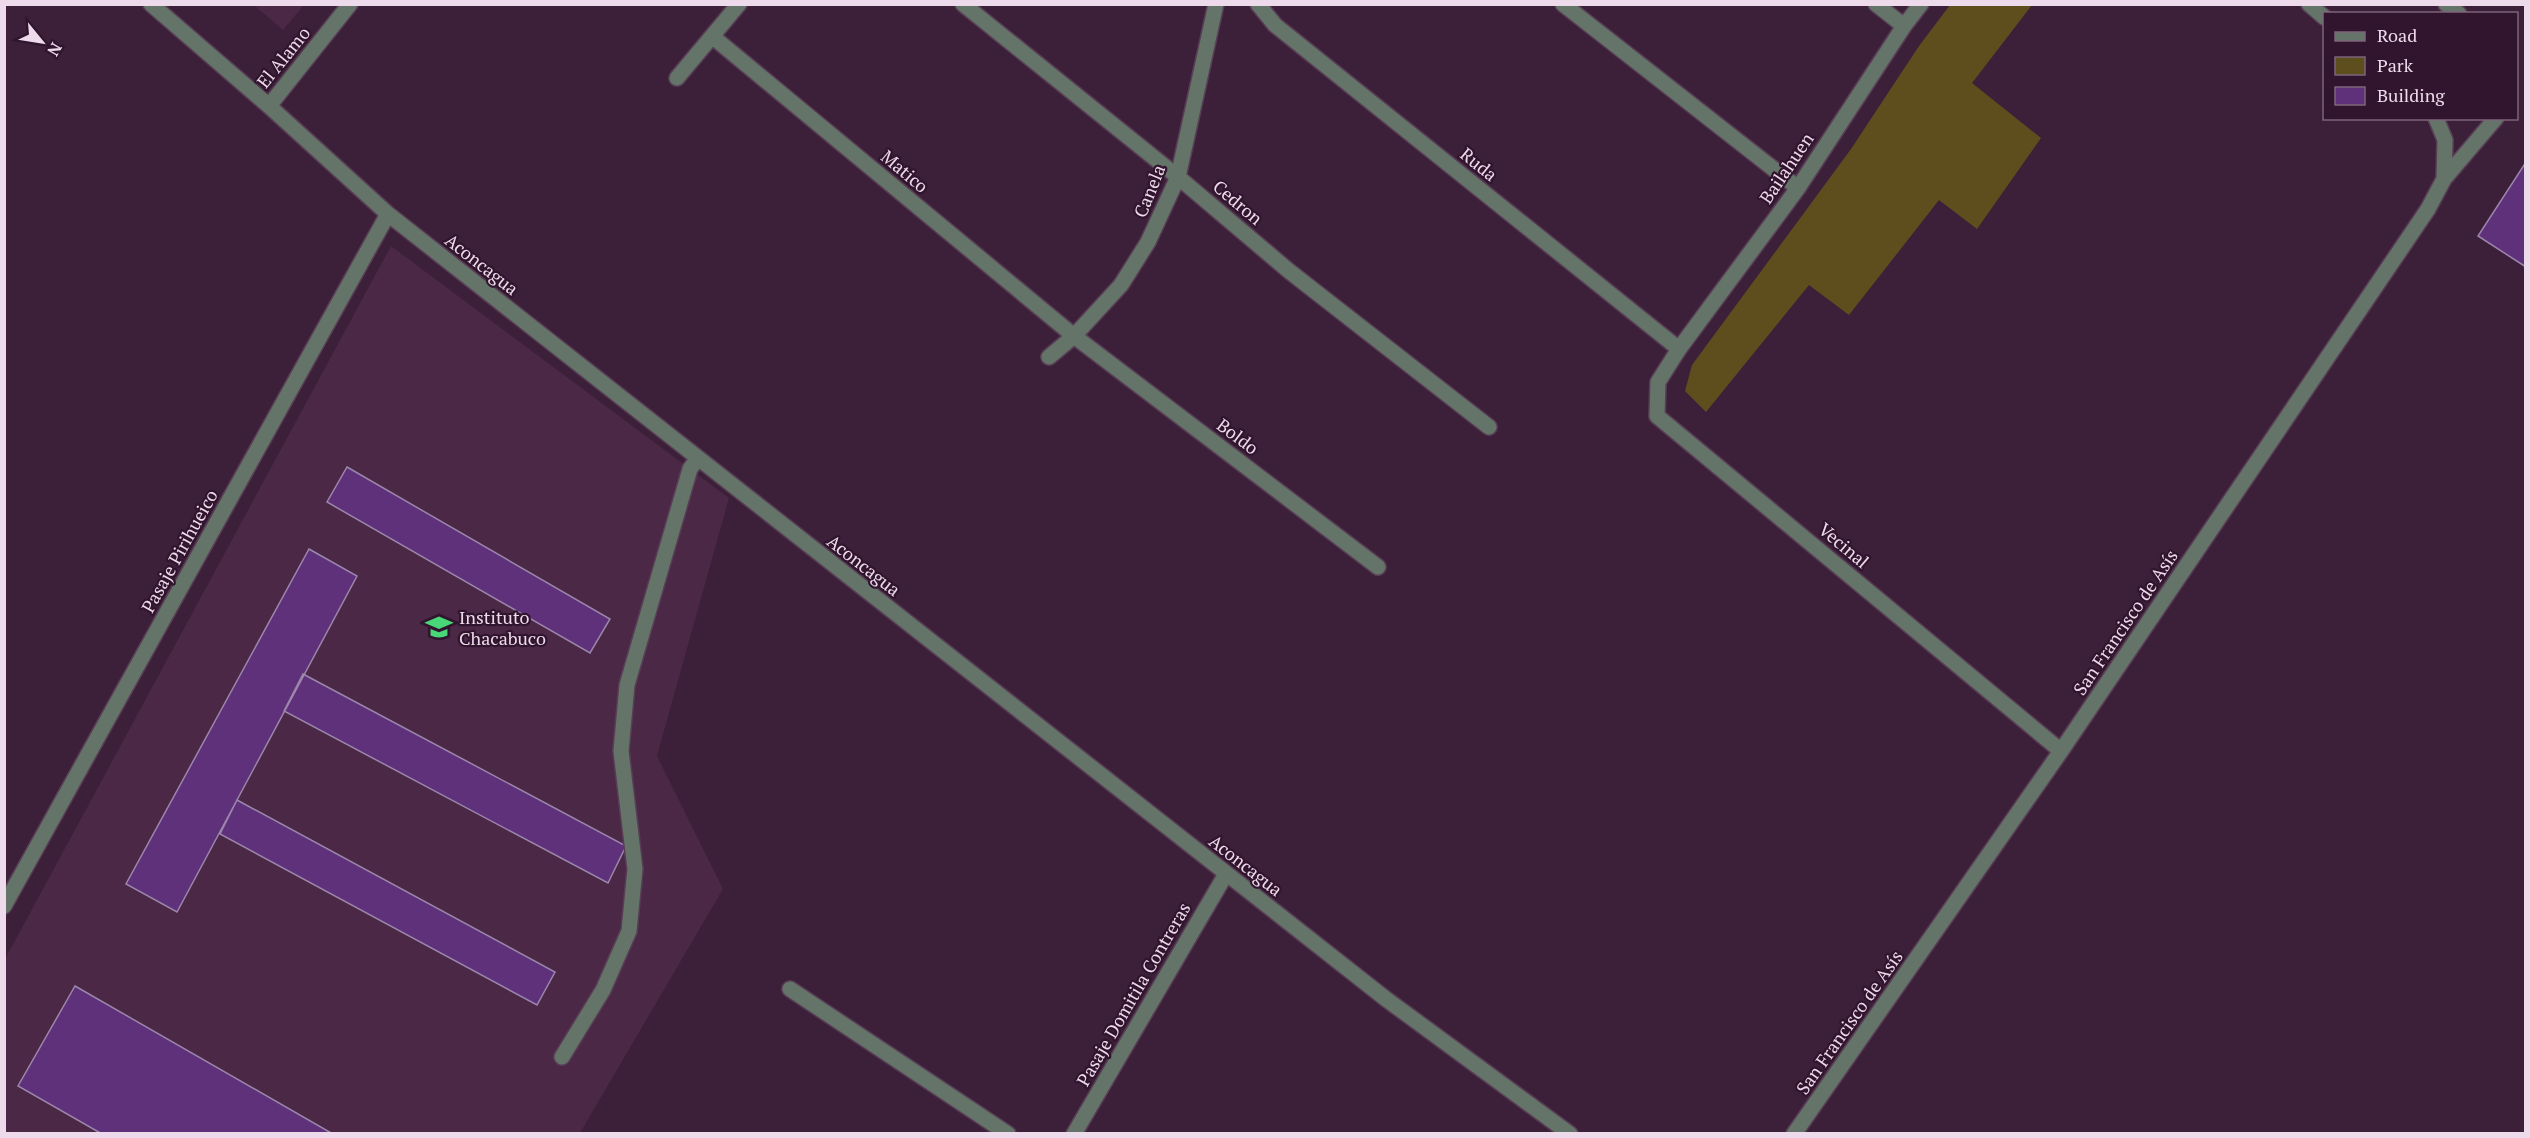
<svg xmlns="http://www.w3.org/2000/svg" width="2530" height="1138" font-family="'PT Serif',serif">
<rect width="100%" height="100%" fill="#3c1f39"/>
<path fill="#4a2846" d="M 254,5 L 304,5 L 283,30 Z
M 391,246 L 729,498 L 657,756 L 723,889 L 580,1133 L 5,1134 L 5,959 Z"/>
<path fill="#5e4e1d" d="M 1950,5 L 2032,5 L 1972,83 L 2041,138 L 1977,229 L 1939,200 L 1849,315 L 1809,285 L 1706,412 L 1685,391 L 1692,365 L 1851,149 L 1919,46 Z"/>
<path fill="#5f317a" stroke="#9c86ac" stroke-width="1.5" d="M 2526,162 L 2526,267 L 2478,236 Z
M 347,467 L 610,619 L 590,653 L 327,502 Z
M 309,549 L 357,576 L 177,912 L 126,884 Z
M 303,674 L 626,846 L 608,883 L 284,711 Z
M 237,800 L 555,972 L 537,1005 L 220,834 Z
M 75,986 L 333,1134 L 102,1134 L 18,1086 Z"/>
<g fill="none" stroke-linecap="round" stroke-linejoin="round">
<defs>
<path id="minor" d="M 151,4 L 269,106 L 388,214 L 1386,999 L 1570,1134
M 963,4 L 1178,177 L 1289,271 L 1489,427
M 1258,4 L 1275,25 L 1679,349
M 1563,4 L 1798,188
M 1876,4 L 1904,26
M 1921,4 L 1904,26 L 1798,188 L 1679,349 L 1658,382 L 1657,416 L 2061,751
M 2309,4 L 2324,17
M 2446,4 L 2459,14
M 713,37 L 1074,336 L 1378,567
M 677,78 L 739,4
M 269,106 L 350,4
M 2444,179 L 2496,118
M 1049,357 L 1074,336 L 1121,285 L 1148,242 L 1178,177 L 1216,4
M 4,906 L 388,214
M 790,989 L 1008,1134
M 562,1057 L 603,990 L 629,931 L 635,869 L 621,751 L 627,685 L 690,469 L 697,459
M 1074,1134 L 1226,874
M 1794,1134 L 2061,751 L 2428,209 L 2444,179 L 2445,140 L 2436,118"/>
</defs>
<use href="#minor" stroke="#583d55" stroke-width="18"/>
<use href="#minor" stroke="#647468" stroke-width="15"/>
</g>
<defs>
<symbol id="school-bare" viewBox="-9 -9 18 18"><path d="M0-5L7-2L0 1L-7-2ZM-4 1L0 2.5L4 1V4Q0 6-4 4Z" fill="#47d779" stroke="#31152e" stroke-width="2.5" paint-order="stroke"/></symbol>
</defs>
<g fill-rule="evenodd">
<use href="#school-bare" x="420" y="608" width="38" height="38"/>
</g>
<g text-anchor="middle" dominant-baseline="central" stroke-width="4.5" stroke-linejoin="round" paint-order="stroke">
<g font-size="18" fill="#eddaea" stroke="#31152e">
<text transform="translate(283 57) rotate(-51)">El Alamo</text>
<text transform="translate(1479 164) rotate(39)">Ruda</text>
<text transform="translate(1786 168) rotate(-56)">Bailahuen</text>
<text transform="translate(905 171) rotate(40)">Matico</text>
<text transform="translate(1149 191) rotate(-68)">Canela</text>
<text transform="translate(1238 202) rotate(40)">Cedron</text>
<text transform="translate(482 264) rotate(38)">Aconcagua</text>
<text transform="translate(1238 436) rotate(37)">Boldo</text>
<text transform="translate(1844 545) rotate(40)">Vecinal</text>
<text transform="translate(179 551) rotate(-61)">Pasaje Pirihueico</text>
<text transform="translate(864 565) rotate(38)">Aconcagua</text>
<text transform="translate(2125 622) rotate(-56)">San Francisco de Asís</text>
<text transform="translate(1246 865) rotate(38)">Aconcagua</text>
<text transform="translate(1133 994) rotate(-60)">Pasaje Domitila Contreras</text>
<text transform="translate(1849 1022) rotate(-55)">San Francisco de Asís</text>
</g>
<g font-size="18" fill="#eddaea" stroke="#31152e" text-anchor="start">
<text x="459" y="617">Instituto<tspan x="459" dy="21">Chacabuco</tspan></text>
</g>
</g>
<rect width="2530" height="1138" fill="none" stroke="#eddaea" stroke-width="12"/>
<rect x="2323" y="12" width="195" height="108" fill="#31152e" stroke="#7c6479" stroke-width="1.5"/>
<rect x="2335" y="32" width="30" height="9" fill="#647468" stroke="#7c6479" stroke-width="1.5"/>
<text x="2377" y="42" font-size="18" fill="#eddaea">Road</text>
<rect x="2335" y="57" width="30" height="18" fill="#5e4e1d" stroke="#7c6479" stroke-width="1.5"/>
<text x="2377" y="72" font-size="18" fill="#eddaea">Park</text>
<rect x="2335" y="87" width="30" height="18" fill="#5f317a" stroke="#7c6479" stroke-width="1.5"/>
<text x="2377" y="102" font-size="18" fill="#eddaea">Building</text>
<g transform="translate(42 42) rotate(120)" stroke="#31152e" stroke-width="4.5" paint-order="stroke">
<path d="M0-4.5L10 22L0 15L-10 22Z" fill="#eddaea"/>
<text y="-9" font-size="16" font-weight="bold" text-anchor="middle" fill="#eddaea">N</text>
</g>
</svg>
